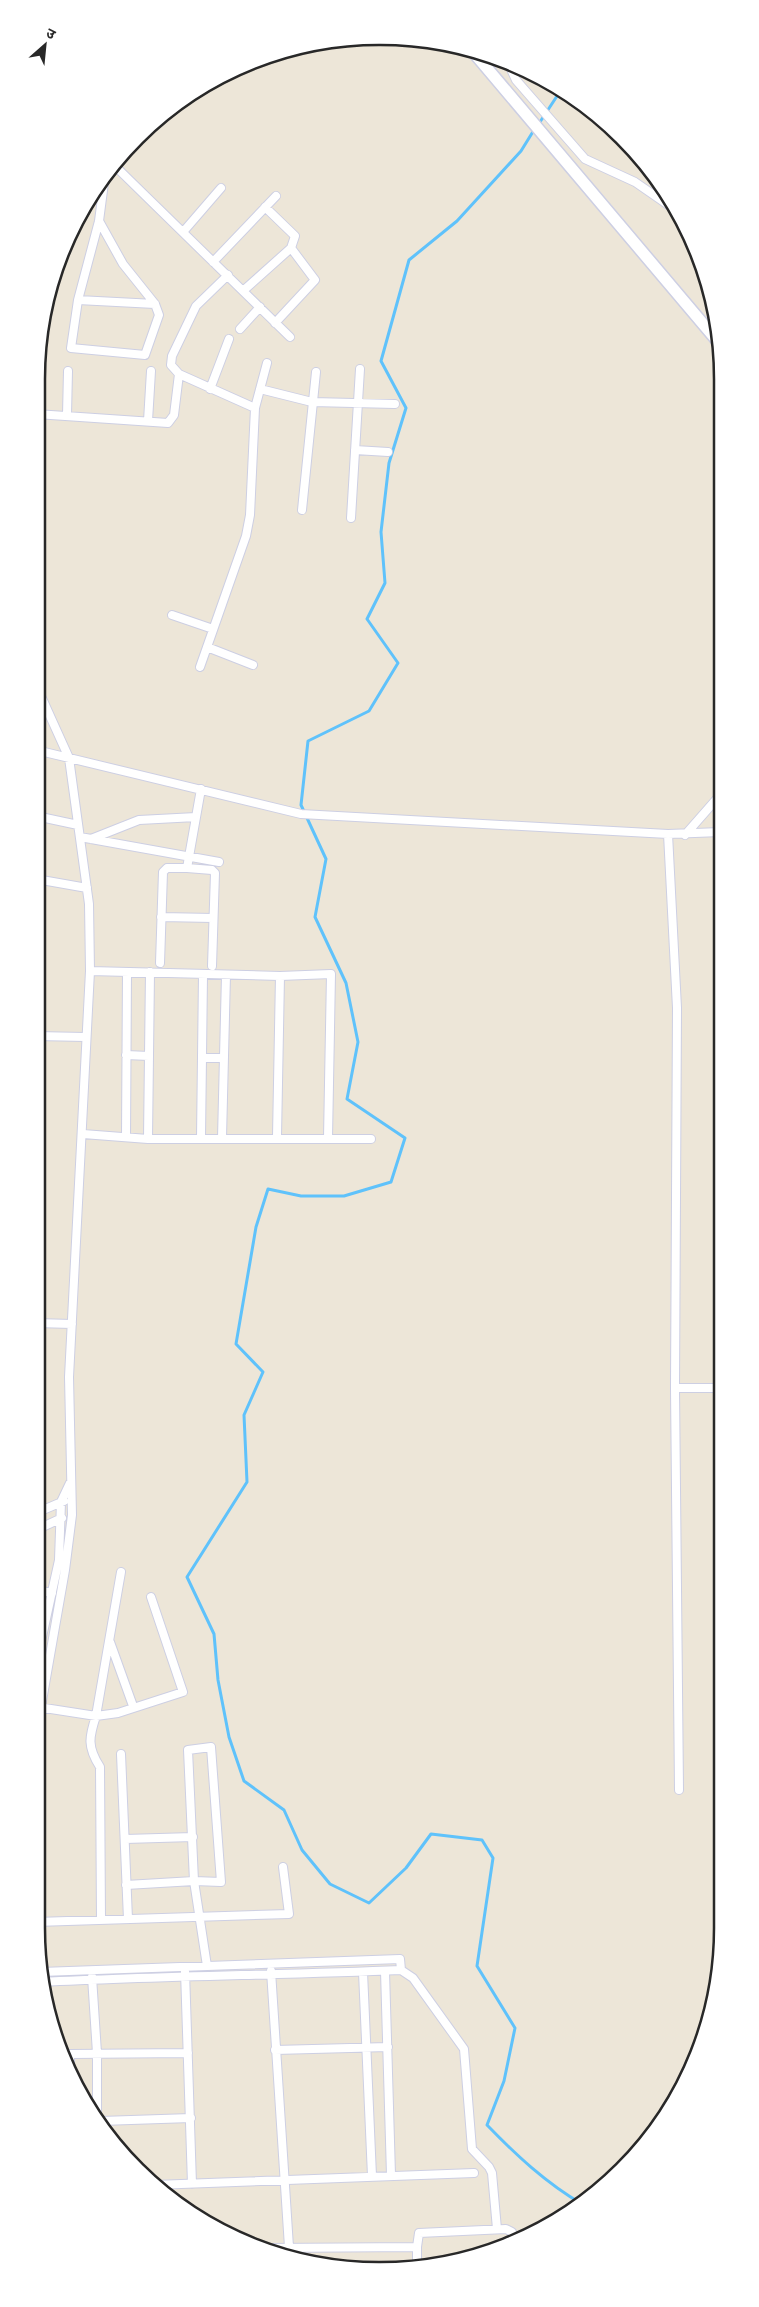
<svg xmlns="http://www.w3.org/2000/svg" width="759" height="2307" font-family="'Nunito Sans','Noto Sans Devanagari',sans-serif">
<rect width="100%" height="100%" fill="#ede6d8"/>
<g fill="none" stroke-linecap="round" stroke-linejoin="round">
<path stroke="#5fc2fb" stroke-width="3" d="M 538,125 L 561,90
M 534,130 L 521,151 L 457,221 L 409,260 L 381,361 L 406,408 L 389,463 L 381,532 L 385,583 L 367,619 L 398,663 L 369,711 L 308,741 L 301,805 L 326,859 L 315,917 L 346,983 L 358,1042 L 347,1099 L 405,1138 L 391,1182 L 344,1196 L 301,1196 L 268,1189 L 256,1227 L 236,1344 L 263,1372 L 244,1415 L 247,1482 L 187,1577 L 214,1634 L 218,1680 L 229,1737 L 244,1781 L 284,1810 L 302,1850 L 330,1884 L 369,1903 L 406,1868 L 431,1834 L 482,1840 L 493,1858 L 477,1966 L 515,2028 L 504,2081 L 487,2125 C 516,2155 546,2183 582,2204"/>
<defs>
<path id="street" d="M 510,67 L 516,80 L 585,159 L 635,182 L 674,209
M 114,165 L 290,337
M 99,221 L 123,264 L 155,304 L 159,315 L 145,355 L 71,348 L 78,300 L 99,221 L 105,175
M 183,232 L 221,188
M 213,262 L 276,196
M 244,290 L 291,248 L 295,236 L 265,207
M 78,300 L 155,304
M 275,323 L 315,280 L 291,248
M 240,329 L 260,307
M 179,374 L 171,365 L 172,356 L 196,306 L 228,275
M 210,389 L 229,339
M 260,389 L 312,402 L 395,404
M 36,414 L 168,423 L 174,415 L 179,374 L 255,408
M 67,415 L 68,371
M 148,421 L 151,371
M 355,450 L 388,452
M 302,510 L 316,372
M 351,518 L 360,369
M 172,615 L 213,629
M 207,647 L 253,665
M 200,667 L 246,536 L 250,515 L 255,408 L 267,363
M 36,685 L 69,758 L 89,904 L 90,971 L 69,1377 L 72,1515 L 65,1570 L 36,1735
M 36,750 L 301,814 L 668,834 L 721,832
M 201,789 L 187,868 L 212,870 L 215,873 L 212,966
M 36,816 L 78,825
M 668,834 L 677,1008 L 675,1388
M 685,835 L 721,794
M 80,837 L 219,862
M 91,839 L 139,820 L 196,817
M 36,879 L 87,888
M 161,917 L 213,918
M 160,963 L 163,872 L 167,868 L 187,868
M 90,971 L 280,976 L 331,974 L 328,1138
M 36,1036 L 85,1037
M 126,1055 L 149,1056
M 202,1058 L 224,1058
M 83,1134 L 148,1139 L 371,1139
M 126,1137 L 127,972
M 277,1137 L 280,976
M 201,1138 L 203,975
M 222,1138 L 226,975
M 148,1139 L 150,972
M 36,1323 L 72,1324
M 36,1513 L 64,1501
M 36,1530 L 62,1518
M 36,1590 L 52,1593
M 110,1642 L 133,1706
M 36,1664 L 59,1560 L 61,1502 L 70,1483
M 38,1707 L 96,1716 L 118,1713 L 183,1692 L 151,1597
M 121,1754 L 128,1919
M 679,1790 L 675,1388 L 722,1388
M 125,1839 L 193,1837
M 126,1885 L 194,1881 L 221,1882 L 211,1747 L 188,1750 L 194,1881 L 207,1966
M 101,1920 L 100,1767 C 87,1747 89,1737 96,1716 L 121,1572
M 36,1922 L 289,1914 L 283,1867
M 401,1970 L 413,1978 L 464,2049 L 472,2149 L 489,2167 L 492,2173 L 497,2229
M 185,1971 L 192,2184
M 271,1971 L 289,2247
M 385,1971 L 391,2175
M 41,1972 L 400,1959 L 401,1970 C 281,1975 162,1976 42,1982
M 363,1972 L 372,2176
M 92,1977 L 97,2053 L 97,2115
M 275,2050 L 388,2047
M 70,2071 L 70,2054 L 188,2053
M 101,2121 L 191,2118
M 154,2185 L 474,2173
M 269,2248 L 417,2247
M 417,2267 L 417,2247 L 419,2233 L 506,2229 L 512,2232 L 512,2243"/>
<path id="secondary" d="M 475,54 L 720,344"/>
</defs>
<use href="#street" stroke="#cdcfe3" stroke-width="10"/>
<use href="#secondary" stroke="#cdcfe3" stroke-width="14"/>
<use href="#street" stroke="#fff" stroke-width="8"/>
<use href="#secondary" stroke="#fff" stroke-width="11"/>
</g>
<path d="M0 0H759V2307H0ZM379 45H380A334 334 0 0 1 714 379V1928A334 334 0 0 1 380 2262H379A334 334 0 0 1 45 1928V379A334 334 0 0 1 379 45Z" fill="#fff" fill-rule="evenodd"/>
<path fill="none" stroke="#282828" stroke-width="2.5" d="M379 45H380A334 334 0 0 1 714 379V1928A334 334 0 0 1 380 2262H379A334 334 0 0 1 45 1928V379A334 334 0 0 1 379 45Z"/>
<g transform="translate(45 45) rotate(27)" stroke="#ffffff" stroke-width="4" paint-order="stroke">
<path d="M0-4L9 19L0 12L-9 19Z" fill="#282828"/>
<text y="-8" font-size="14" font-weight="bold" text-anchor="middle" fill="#282828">उ</text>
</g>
</svg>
